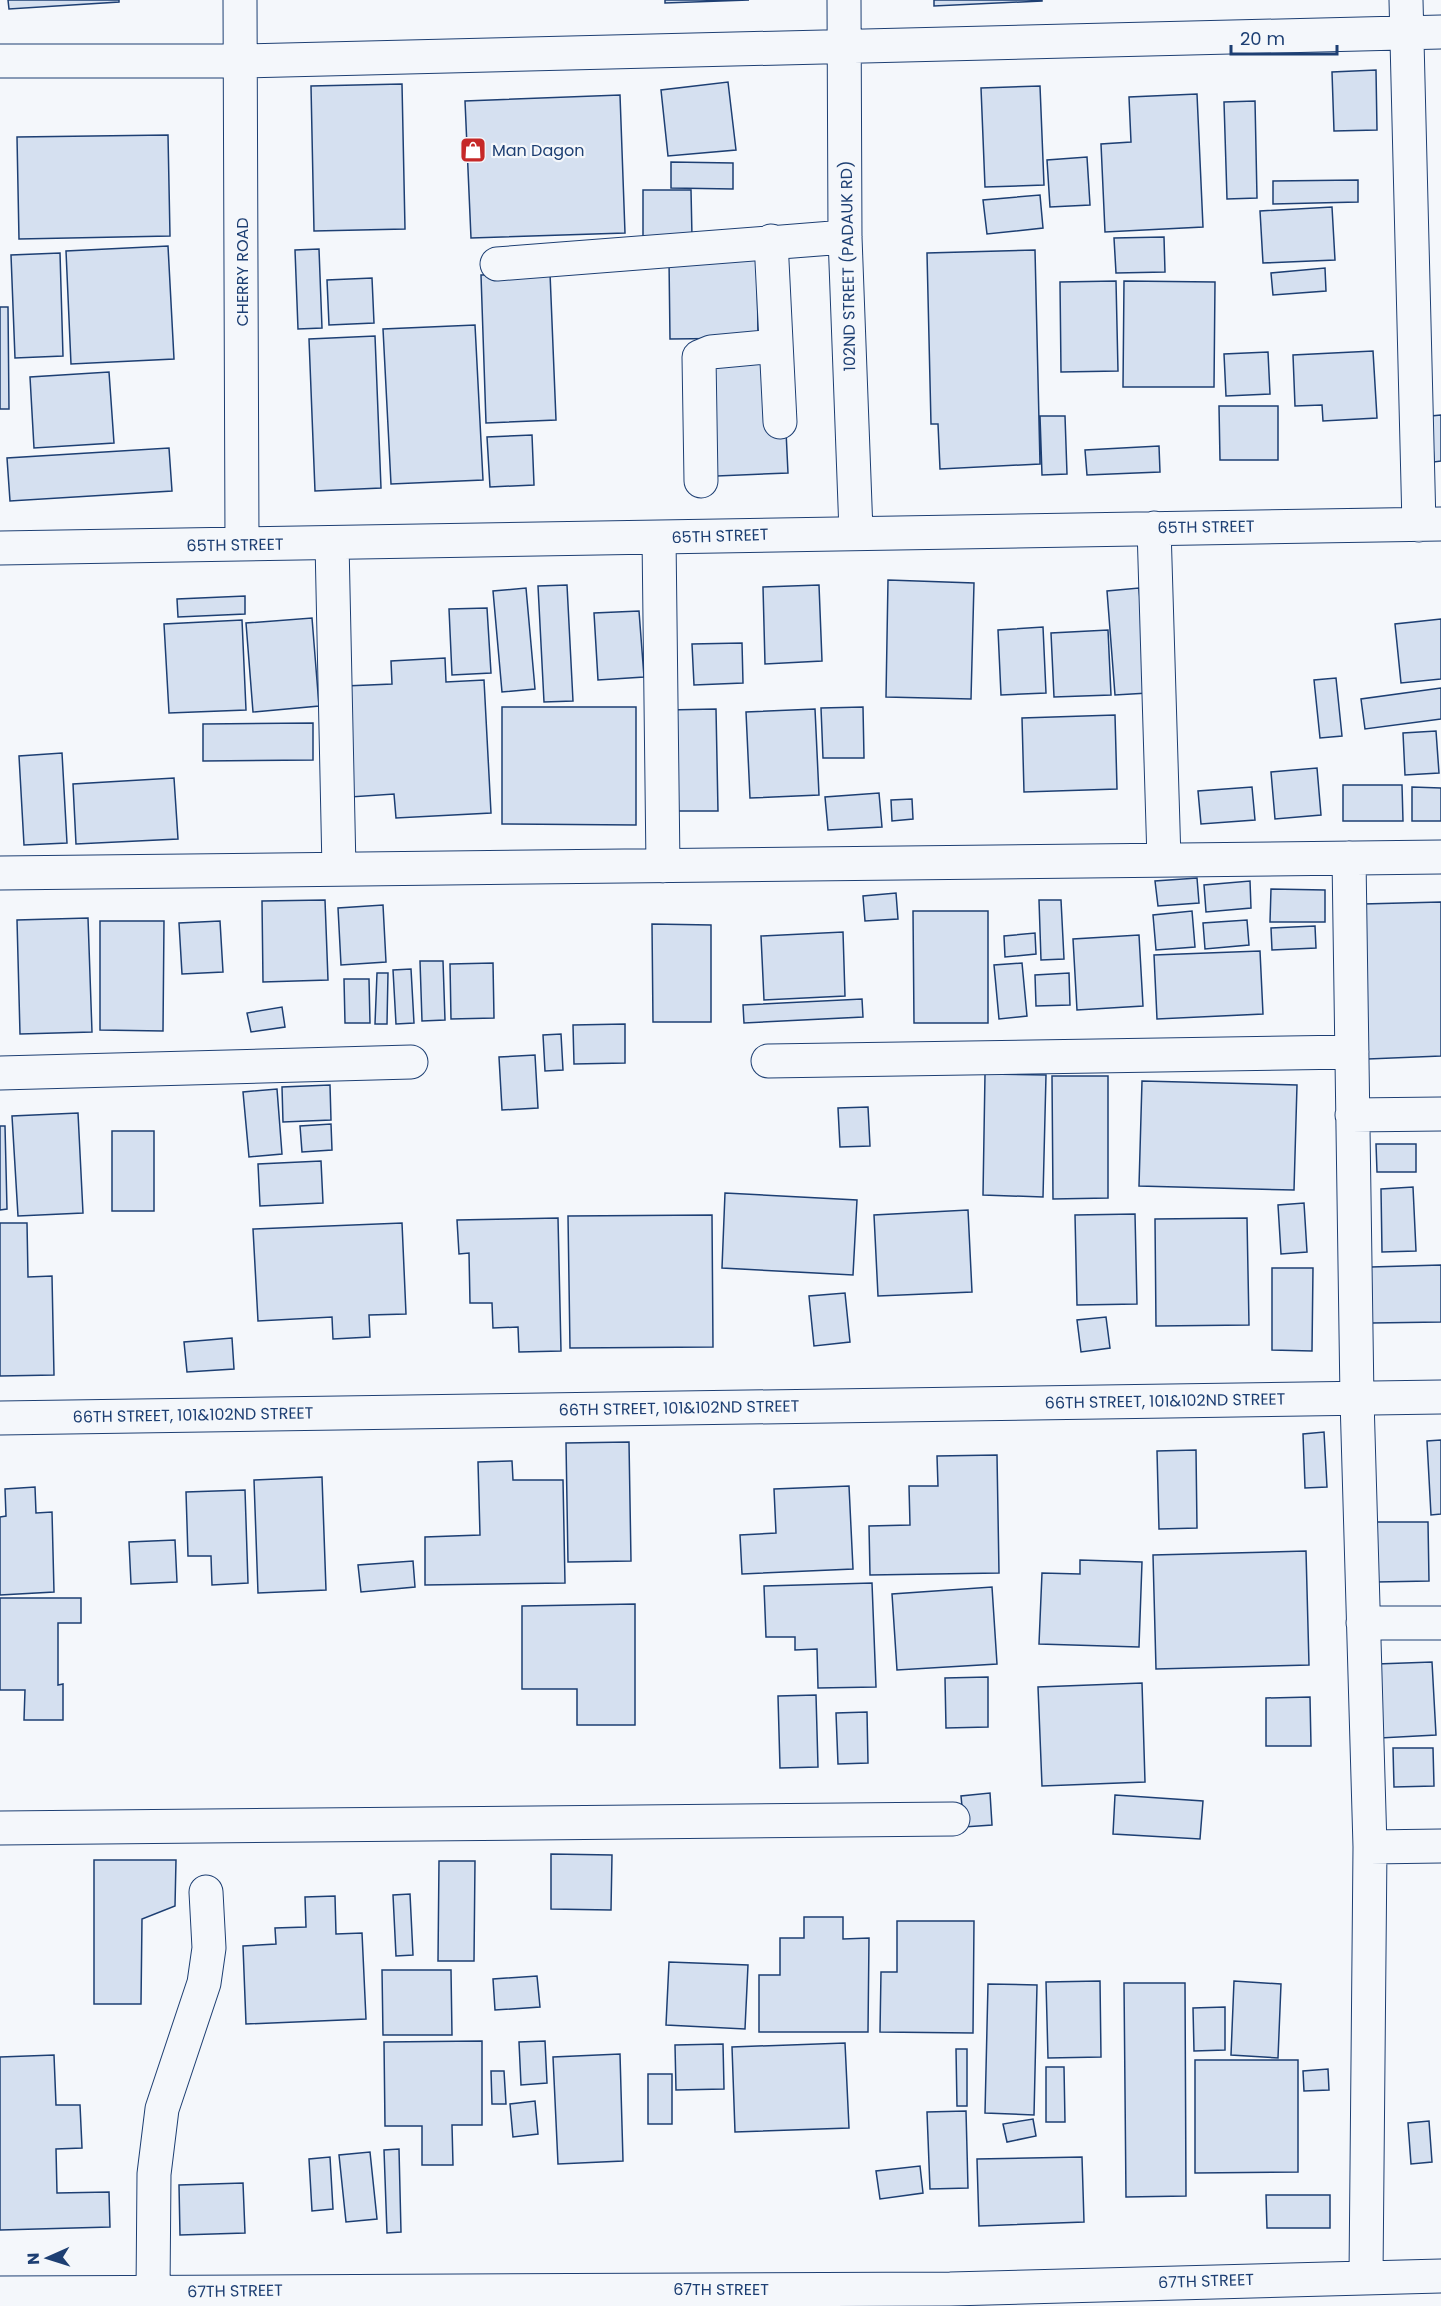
<svg xmlns="http://www.w3.org/2000/svg" width="1441" height="2306" font-family="Poppins,sans-serif">
<rect width="100%" height="100%" fill="#f4f7fb"/>
<path fill="#d5e0f0" stroke="#1d3f73" stroke-width="1.5" d="M 8,0 L 119,0 L 119,2 L 9,9 Z
M 665,0 L 749,0 L 665,3 Z
M 934,0 L 1042,0 L 1042,1 L 934,6 Z
M 1376,70 L 1377,130 L 1334,131 L 1332,72 Z
M 728,82 L 736,150 L 668,156 L 661,90 Z
M 402,84 L 405,229 L 314,231 L 311,86 Z
M 1040,86 L 1044,185 L 985,187 L 981,88 Z
M 1197,94 L 1203,227 L 1105,232 L 1101,144 L 1131,142 L 1129,97 Z
M 620,95 L 625,233 L 471,238 L 465,101 Z
M 1255,101 L 1257,198 L 1227,199 L 1224,102 Z
M 168,135 L 170,236 L 19,239 L 17,137 Z
M 1087,157 L 1090,205 L 1050,207 L 1047,160 Z
M 671,162 L 733,163 L 733,189 L 671,188 Z
M 1358,180 L 1358,202 L 1273,204 L 1273,181 Z
M 643,190 L 691,190 L 692,237 L 643,238 Z
M 1040,195 L 1043,228 L 987,234 L 983,200 Z
M 1332,207 L 1335,260 L 1263,263 L 1260,211 Z
M 1164,237 L 1165,272 L 1116,273 L 1114,238 Z
M 168,246 L 174,359 L 71,364 L 66,251 Z
M 319,249 L 322,328 L 298,329 L 295,250 Z
M 1035,250 L 1040,464 L 940,469 L 938,424 L 931,424 L 927,253 Z
M 60,253 L 63,356 L 15,358 L 11,255 Z
M 757,258 L 758,338 L 670,339 L 669,260 Z
M 1325,268 L 1326,291 L 1273,295 L 1271,273 Z
M 550,273 L 556,420 L 486,423 L 481,275 Z
M 372,278 L 374,323 L 329,325 L 327,280 Z
M 1116,281 L 1118,371 L 1061,372 L 1060,282 Z
M 1124,281 L 1215,282 L 1214,387 L 1123,387 Z
M 0,307 L 8,307 L 9,409 L 0,409 Z
M 475,325 L 483,480 L 391,484 L 383,329 Z
M 375,336 L 381,488 L 315,491 L 309,339 Z
M 1373,351 L 1377,418 L 1323,421 L 1322,405 L 1295,406 L 1293,355 Z
M 1268,352 L 1270,394 L 1226,396 L 1224,354 Z
M 765,356 L 786,431 L 788,473 L 717,476 L 713,358 Z
M 109,372 L 114,443 L 34,448 L 30,377 Z
M 1219,406 L 1278,406 L 1278,460 L 1220,460 Z
M 1441,415 L 1441,461 L 1434,462 L 1431,416 Z
M 1040,416 L 1065,416 L 1067,474 L 1042,475 Z
M 532,435 L 534,485 L 490,487 L 487,437 Z
M 1159,446 L 1160,472 L 1087,475 L 1085,450 Z
M 169,448 L 172,491 L 10,501 L 7,458 Z
M 888,580 L 974,583 L 971,699 L 886,697 Z
M 567,585 L 573,701 L 544,702 L 538,586 Z
M 819,585 L 822,661 L 765,664 L 763,587 Z
M 526,588 L 535,689 L 502,692 L 493,591 Z
M 1139,588 L 1148,693 L 1115,695 L 1107,591 Z
M 245,596 L 245,614 L 178,617 L 177,599 Z
M 487,608 L 491,673 L 452,675 L 449,609 Z
M 639,611 L 644,677 L 598,680 L 594,613 Z
M 312,618 L 319,706 L 253,712 L 246,623 Z
M 1441,619 L 1441,679 L 1401,683 L 1395,624 Z
M 242,620 L 246,710 L 169,713 L 164,624 Z
M 1043,627 L 1046,693 L 1001,695 L 998,630 Z
M 1108,630 L 1111,695 L 1054,697 L 1051,633 Z
M 742,643 L 743,683 L 694,685 L 692,644 Z
M 445,658 L 446,682 L 484,680 L 491,813 L 396,818 L 394,794 L 350,797 L 345,686 L 392,684 L 391,661 Z
M 1336,678 L 1342,736 L 1320,738 L 1314,680 Z
M 1441,688 L 1441,719 L 1365,729 L 1361,699 Z
M 502,707 L 636,707 L 636,825 L 502,824 Z
M 863,707 L 864,758 L 823,758 L 821,708 Z
M 716,709 L 718,811 L 669,811 L 667,710 Z
M 815,709 L 819,795 L 750,798 L 746,712 Z
M 1115,715 L 1117,789 L 1024,792 L 1022,718 Z
M 313,723 L 313,760 L 203,761 L 203,724 Z
M 1436,731 L 1439,773 L 1405,775 L 1403,733 Z
M 62,753 L 67,843 L 24,845 L 19,756 Z
M 1317,768 L 1321,815 L 1275,819 L 1271,772 Z
M 174,778 L 178,839 L 76,844 L 73,784 Z
M 1343,785 L 1402,785 L 1403,821 L 1343,821 Z
M 1252,787 L 1255,820 L 1201,824 L 1198,791 Z
M 1412,787 L 1441,788 L 1441,821 L 1412,821 Z
M 879,793 L 882,827 L 828,830 L 825,797 Z
M 912,799 L 913,819 L 892,821 L 891,800 Z
M 1197,878 L 1199,903 L 1158,906 L 1155,881 Z
M 1250,881 L 1251,908 L 1206,912 L 1204,885 Z
M 1271,889 L 1325,890 L 1325,922 L 1270,922 Z
M 896,893 L 898,919 L 865,921 L 863,896 Z
M 325,900 L 328,980 L 263,982 L 262,901 Z
M 1039,900 L 1061,900 L 1064,959 L 1041,960 Z
M 1441,902 L 1441,1056 L 1368,1059 L 1363,904 Z
M 383,905 L 386,962 L 341,965 L 338,908 Z
M 913,911 L 988,911 L 988,1023 L 914,1023 Z
M 1192,911 L 1195,947 L 1156,950 L 1153,915 Z
M 88,918 L 92,1032 L 20,1034 L 17,920 Z
M 1247,920 L 1249,945 L 1205,949 L 1203,923 Z
M 100,921 L 164,921 L 163,1031 L 100,1030 Z
M 220,921 L 223,972 L 182,974 L 179,923 Z
M 652,924 L 711,925 L 711,1022 L 653,1022 Z
M 1315,926 L 1316,948 L 1272,950 L 1271,928 Z
M 843,932 L 845,996 L 764,1000 L 761,936 Z
M 1035,933 L 1036,954 L 1005,957 L 1004,936 Z
M 1139,935 L 1143,1006 L 1077,1010 L 1073,939 Z
M 1260,951 L 1263,1014 L 1157,1019 L 1154,955 Z
M 420,961 L 443,961 L 445,1020 L 422,1021 Z
M 493,963 L 494,1018 L 451,1019 L 450,964 Z
M 1022,963 L 1027,1016 L 999,1019 L 994,965 Z
M 411,969 L 414,1023 L 396,1024 L 393,970 Z
M 377,973 L 388,973 L 387,1024 L 375,1024 Z
M 1069,973 L 1070,1005 L 1036,1006 L 1035,975 Z
M 344,979 L 369,979 L 370,1023 L 345,1023 Z
M 862,999 L 863,1017 L 744,1023 L 743,1005 Z
M 282,1007 L 285,1027 L 251,1032 L 247,1013 Z
M 625,1024 L 625,1063 L 574,1064 L 573,1025 Z
M 561,1034 L 563,1070 L 545,1071 L 543,1035 Z
M 535,1055 L 538,1108 L 502,1110 L 499,1057 Z
M 985,1074 L 1046,1075 L 1043,1197 L 983,1195 Z
M 1052,1076 L 1108,1076 L 1108,1198 L 1053,1199 Z
M 1142,1081 L 1297,1085 L 1294,1190 L 1139,1186 Z
M 330,1085 L 331,1120 L 283,1122 L 282,1087 Z
M 277,1089 L 282,1154 L 249,1157 L 243,1092 Z
M 868,1107 L 870,1146 L 840,1147 L 838,1108 Z
M 78,1113 L 83,1213 L 18,1216 L 12,1116 Z
M 331,1124 L 332,1150 L 302,1152 L 300,1126 Z
M 0,1126 L 5,1126 L 7,1209 L 0,1210 Z
M 112,1131 L 154,1131 L 154,1211 L 112,1211 Z
M 1376,1144 L 1416,1144 L 1416,1172 L 1377,1172 Z
M 321,1161 L 323,1203 L 260,1206 L 258,1164 Z
M 1413,1187 L 1416,1251 L 1382,1252 L 1381,1189 Z
M 725,1193 L 857,1200 L 853,1275 L 722,1268 Z
M 1304,1203 L 1307,1252 L 1281,1254 L 1278,1205 Z
M 968,1210 L 972,1292 L 878,1296 L 874,1215 Z
M 1135,1214 L 1137,1304 L 1077,1305 L 1075,1215 Z
M 712,1215 L 713,1347 L 570,1348 L 568,1216 Z
M 558,1218 L 561,1351 L 519,1352 L 518,1327 L 493,1328 L 492,1303 L 470,1303 L 469,1253 L 459,1254 L 457,1220 Z
M 1247,1218 L 1249,1325 L 1156,1326 L 1155,1219 Z
M 0,1223 L 27,1223 L 28,1277 L 52,1276 L 54,1375 L 0,1376 Z
M 402,1223 L 406,1314 L 369,1315 L 370,1337 L 333,1339 L 332,1317 L 258,1321 L 253,1229 Z
M 1441,1265 L 1441,1322 L 1372,1323 L 1371,1267 Z
M 1272,1268 L 1313,1268 L 1312,1351 L 1272,1350 Z
M 845,1293 L 850,1342 L 814,1346 L 809,1296 Z
M 1106,1317 L 1110,1348 L 1081,1352 L 1077,1320 Z
M 232,1338 L 234,1369 L 187,1372 L 184,1342 Z
M 1324,1432 L 1327,1487 L 1305,1488 L 1303,1434 Z
M 1441,1440 L 1441,1514 L 1431,1515 L 1427,1441 Z
M 629,1442 L 631,1561 L 568,1562 L 566,1443 Z
M 1196,1450 L 1197,1528 L 1159,1529 L 1157,1451 Z
M 997,1455 L 999,1573 L 870,1575 L 869,1526 L 910,1525 L 909,1486 L 938,1486 L 937,1456 Z
M 512,1461 L 513,1480 L 563,1480 L 565,1583 L 425,1585 L 425,1537 L 480,1535 L 478,1462 Z
M 322,1477 L 326,1590 L 258,1593 L 254,1480 Z
M 849,1486 L 853,1569 L 742,1574 L 740,1535 L 776,1533 L 774,1489 Z
M 35,1487 L 36,1513 L 52,1512 L 54,1592 L 0,1595 L 0,1517 L 6,1516 L 5,1489 Z
M 245,1490 L 248,1583 L 212,1585 L 211,1556 L 188,1556 L 186,1492 Z
M 1376,1522 L 1428,1522 L 1429,1581 L 1377,1582 Z
M 175,1540 L 177,1582 L 131,1584 L 129,1542 Z
M 1306,1551 L 1309,1665 L 1156,1669 L 1153,1555 Z
M 1080,1560 L 1142,1562 L 1139,1647 L 1039,1644 L 1042,1573 L 1080,1574 Z
M 413,1561 L 415,1587 L 361,1592 L 358,1565 Z
M 872,1583 L 876,1687 L 818,1688 L 817,1649 L 795,1650 L 795,1637 L 766,1637 L 764,1586 Z
M 992,1587 L 997,1664 L 897,1670 L 892,1594 Z
M 0,1598 L 81,1598 L 81,1623 L 58,1623 L 58,1685 L 63,1684 L 63,1720 L 24,1720 L 25,1690 L 0,1690 Z
M 635,1604 L 635,1725 L 577,1725 L 577,1689 L 522,1689 L 522,1606 Z
M 1432,1662 L 1436,1735 L 1380,1738 L 1377,1664 Z
M 988,1677 L 988,1727 L 946,1728 L 945,1678 Z
M 1142,1683 L 1145,1782 L 1042,1786 L 1038,1687 Z
M 816,1695 L 818,1767 L 780,1768 L 778,1696 Z
M 1310,1697 L 1311,1746 L 1266,1746 L 1266,1698 Z
M 867,1712 L 868,1763 L 838,1764 L 836,1713 Z
M 1393,1748 L 1433,1748 L 1434,1786 L 1394,1787 Z
M 990,1793 L 992,1825 L 964,1827 L 961,1796 Z
M 1115,1795 L 1203,1801 L 1200,1839 L 1113,1834 Z
M 551,1854 L 612,1855 L 611,1910 L 551,1909 Z
M 94,1860 L 176,1860 L 175,1906 L 142,1919 L 141,2004 L 94,2004 Z
M 439,1861 L 475,1861 L 474,1961 L 438,1961 Z
M 410,1894 L 413,1955 L 396,1956 L 393,1895 Z
M 335,1896 L 336,1934 L 362,1933 L 366,2019 L 246,2024 L 243,1946 L 276,1944 L 275,1928 L 306,1927 L 305,1897 Z
M 804,1917 L 843,1917 L 843,1939 L 869,1938 L 868,2032 L 759,2032 L 759,1975 L 780,1975 L 780,1938 L 804,1938 Z
M 897,1921 L 974,1921 L 973,2033 L 880,2032 L 881,1972 L 897,1972 Z
M 669,1962 L 748,1965 L 745,2029 L 666,2025 Z
M 382,1970 L 451,1970 L 452,2035 L 383,2035 Z
M 537,1976 L 540,2007 L 495,2010 L 493,1979 Z
M 1100,1981 L 1101,2057 L 1048,2058 L 1046,1982 Z
M 1234,1981 L 1281,1984 L 1278,2058 L 1231,2055 Z
M 1124,1983 L 1185,1983 L 1186,2196 L 1126,2197 Z
M 988,1984 L 1037,1985 L 1034,2115 L 985,2113 Z
M 1225,2007 L 1225,2050 L 1194,2051 L 1193,2008 Z
M 482,2041 L 482,2125 L 452,2125 L 453,2165 L 422,2165 L 422,2126 L 385,2126 L 384,2042 Z
M 545,2041 L 547,2083 L 521,2085 L 519,2042 Z
M 845,2043 L 849,2128 L 735,2132 L 732,2047 Z
M 723,2044 L 724,2089 L 676,2090 L 675,2045 Z
M 956,2049 L 967,2049 L 967,2106 L 957,2106 Z
M 620,2054 L 623,2161 L 558,2164 L 553,2057 Z
M 54,2055 L 56,2105 L 80,2105 L 82,2148 L 56,2149 L 57,2193 L 109,2192 L 110,2227 L 0,2230 L 0,2057 Z
M 1195,2060 L 1298,2060 L 1298,2172 L 1195,2173 Z
M 1046,2067 L 1064,2067 L 1065,2122 L 1046,2122 Z
M 1328,2069 L 1329,2090 L 1304,2091 L 1303,2071 Z
M 491,2071 L 504,2071 L 506,2104 L 492,2104 Z
M 648,2074 L 672,2074 L 672,2124 L 648,2124 Z
M 535,2101 L 538,2134 L 513,2137 L 510,2104 Z
M 966,2111 L 968,2188 L 930,2189 L 927,2112 Z
M 1033,2119 L 1036,2136 L 1007,2142 L 1003,2124 Z
M 1429,2121 L 1432,2162 L 1411,2164 L 1408,2123 Z
M 399,2149 L 401,2232 L 387,2233 L 384,2150 Z
M 370,2152 L 377,2219 L 346,2222 L 339,2155 Z
M 330,2157 L 333,2209 L 312,2211 L 309,2159 Z
M 1082,2157 L 1084,2222 L 979,2226 L 977,2159 Z
M 920,2166 L 923,2193 L 880,2199 L 876,2171 Z
M 243,2183 L 245,2233 L 180,2235 L 179,2185 Z
M 1266,2195 L 1330,2195 L 1330,2228 L 1267,2228 Z"/>
<g fill="none" stroke-linecap="round" stroke-linejoin="round">
<defs>
<path id="minor" d="M 240,0 L 242,544
M 844,0 L 845,237 L 856,532
M 1406,0 L 1419,525
M 0,61 L 241,61 L 1441,32
M 771,241 L 780,422
M 497,264 L 845,237
M 701,481 L 699,357 L 711,352 L 776,346
M 1154,528 L 1164,860
M 659,537 L 663,866
M 332,543 L 339,869
M 0,548 L 1441,524
M 1349,858 L 1357,1399 L 1370,1847 L 1366,2276
M 0,873 L 1441,857
M 768,1061 L 1352,1052
M 0,1073 L 411,1062
M 1352,1115 L 1441,1114
M 0,1418 L 1441,1397
M 1363,1623 L 1441,1623
M 0,1828 L 953,1819
M 1370,1847 L 1441,1846
M 153,2292 L 154,2174 L 162,2109 L 204,1983 L 209,1948 L 206,1892
M 0,2293 L 950,2289 L 1441,2276"/>
</defs>
<use href="#minor" stroke="#1d3f73" stroke-width="35"/>
<use href="#minor" stroke="#f4f7fb" stroke-width="33"/>
</g>
<defs>
<symbol id="shop-square" viewBox="-11 -11 22 22"><rect x="-9" y="-9" width="18" height="18" rx="4" fill="#c62828" stroke="#f4f7fb"/><path d="M-5-2.5h2.3a2.7 3.5 0 0 1 5.4 0H5L5.5 6h-11ZM-1.5-2.5h3a1.5 2.3 0 0 0-3 0Z" fill="#fff"/></symbol>
</defs>
<g fill-rule="evenodd">
<use href="#shop-square" x="458" y="135" width="30" height="30"/>
</g>
<g text-anchor="middle" dominant-baseline="central" stroke-width="4.5" stroke-linejoin="round" paint-order="stroke">
<g font-size="16" fill="#1d3f73" stroke="#f4f7fb" text-anchor="start">
<text x="492" y="150">Man Dagon</text>
</g>
<g font-size="16" fill="#1d3f73" stroke="#f4f7fb">
<text transform="translate(848 266) rotate(-91)">102ND STREET (PADAUK RD)</text>
<text transform="translate(242 272) rotate(-90)">CHERRY ROAD</text>
<text transform="translate(1206 527) rotate(-1)">65TH STREET</text>
<text transform="translate(720 536) rotate(-2)">65TH STREET</text>
<text transform="translate(235 545) rotate(-1)">65TH STREET</text>
<text transform="translate(1165 1401) rotate(-1)">66TH STREET, 101&amp;102ND STREET</text>
<text transform="translate(679 1408) rotate(-1)">66TH STREET, 101&amp;102ND STREET</text>
<text transform="translate(193 1415) rotate(-1)">66TH STREET, 101&amp;102ND STREET</text>
<text transform="translate(1206 2281) rotate(-2)">67TH STREET</text>
<text x="721" y="2289">67TH STREET</text>
<text transform="translate(235 2291) rotate(-1)">67TH STREET</text>
</g>
</g>
<g transform="translate(48 2258) rotate(267)" stroke="#f4f7fb" stroke-width="4.5" paint-order="stroke">
<path d="M0-4.5L10 22L0 15L-10 22Z" fill="#1d3f73"/>
<text y="-9" font-size="16" font-weight="bold" text-anchor="middle" fill="#1d3f73">N</text>
</g>
<path d="M1231 45v9h106v-9" fill="none" stroke="#1d3f73" stroke-width="3"/>
<text x="1240" y="45" font-size="18" fill="#1d3f73" stroke="#f4f7fb" stroke-width="4.5" paint-order="stroke">20 m</text>
</svg>
